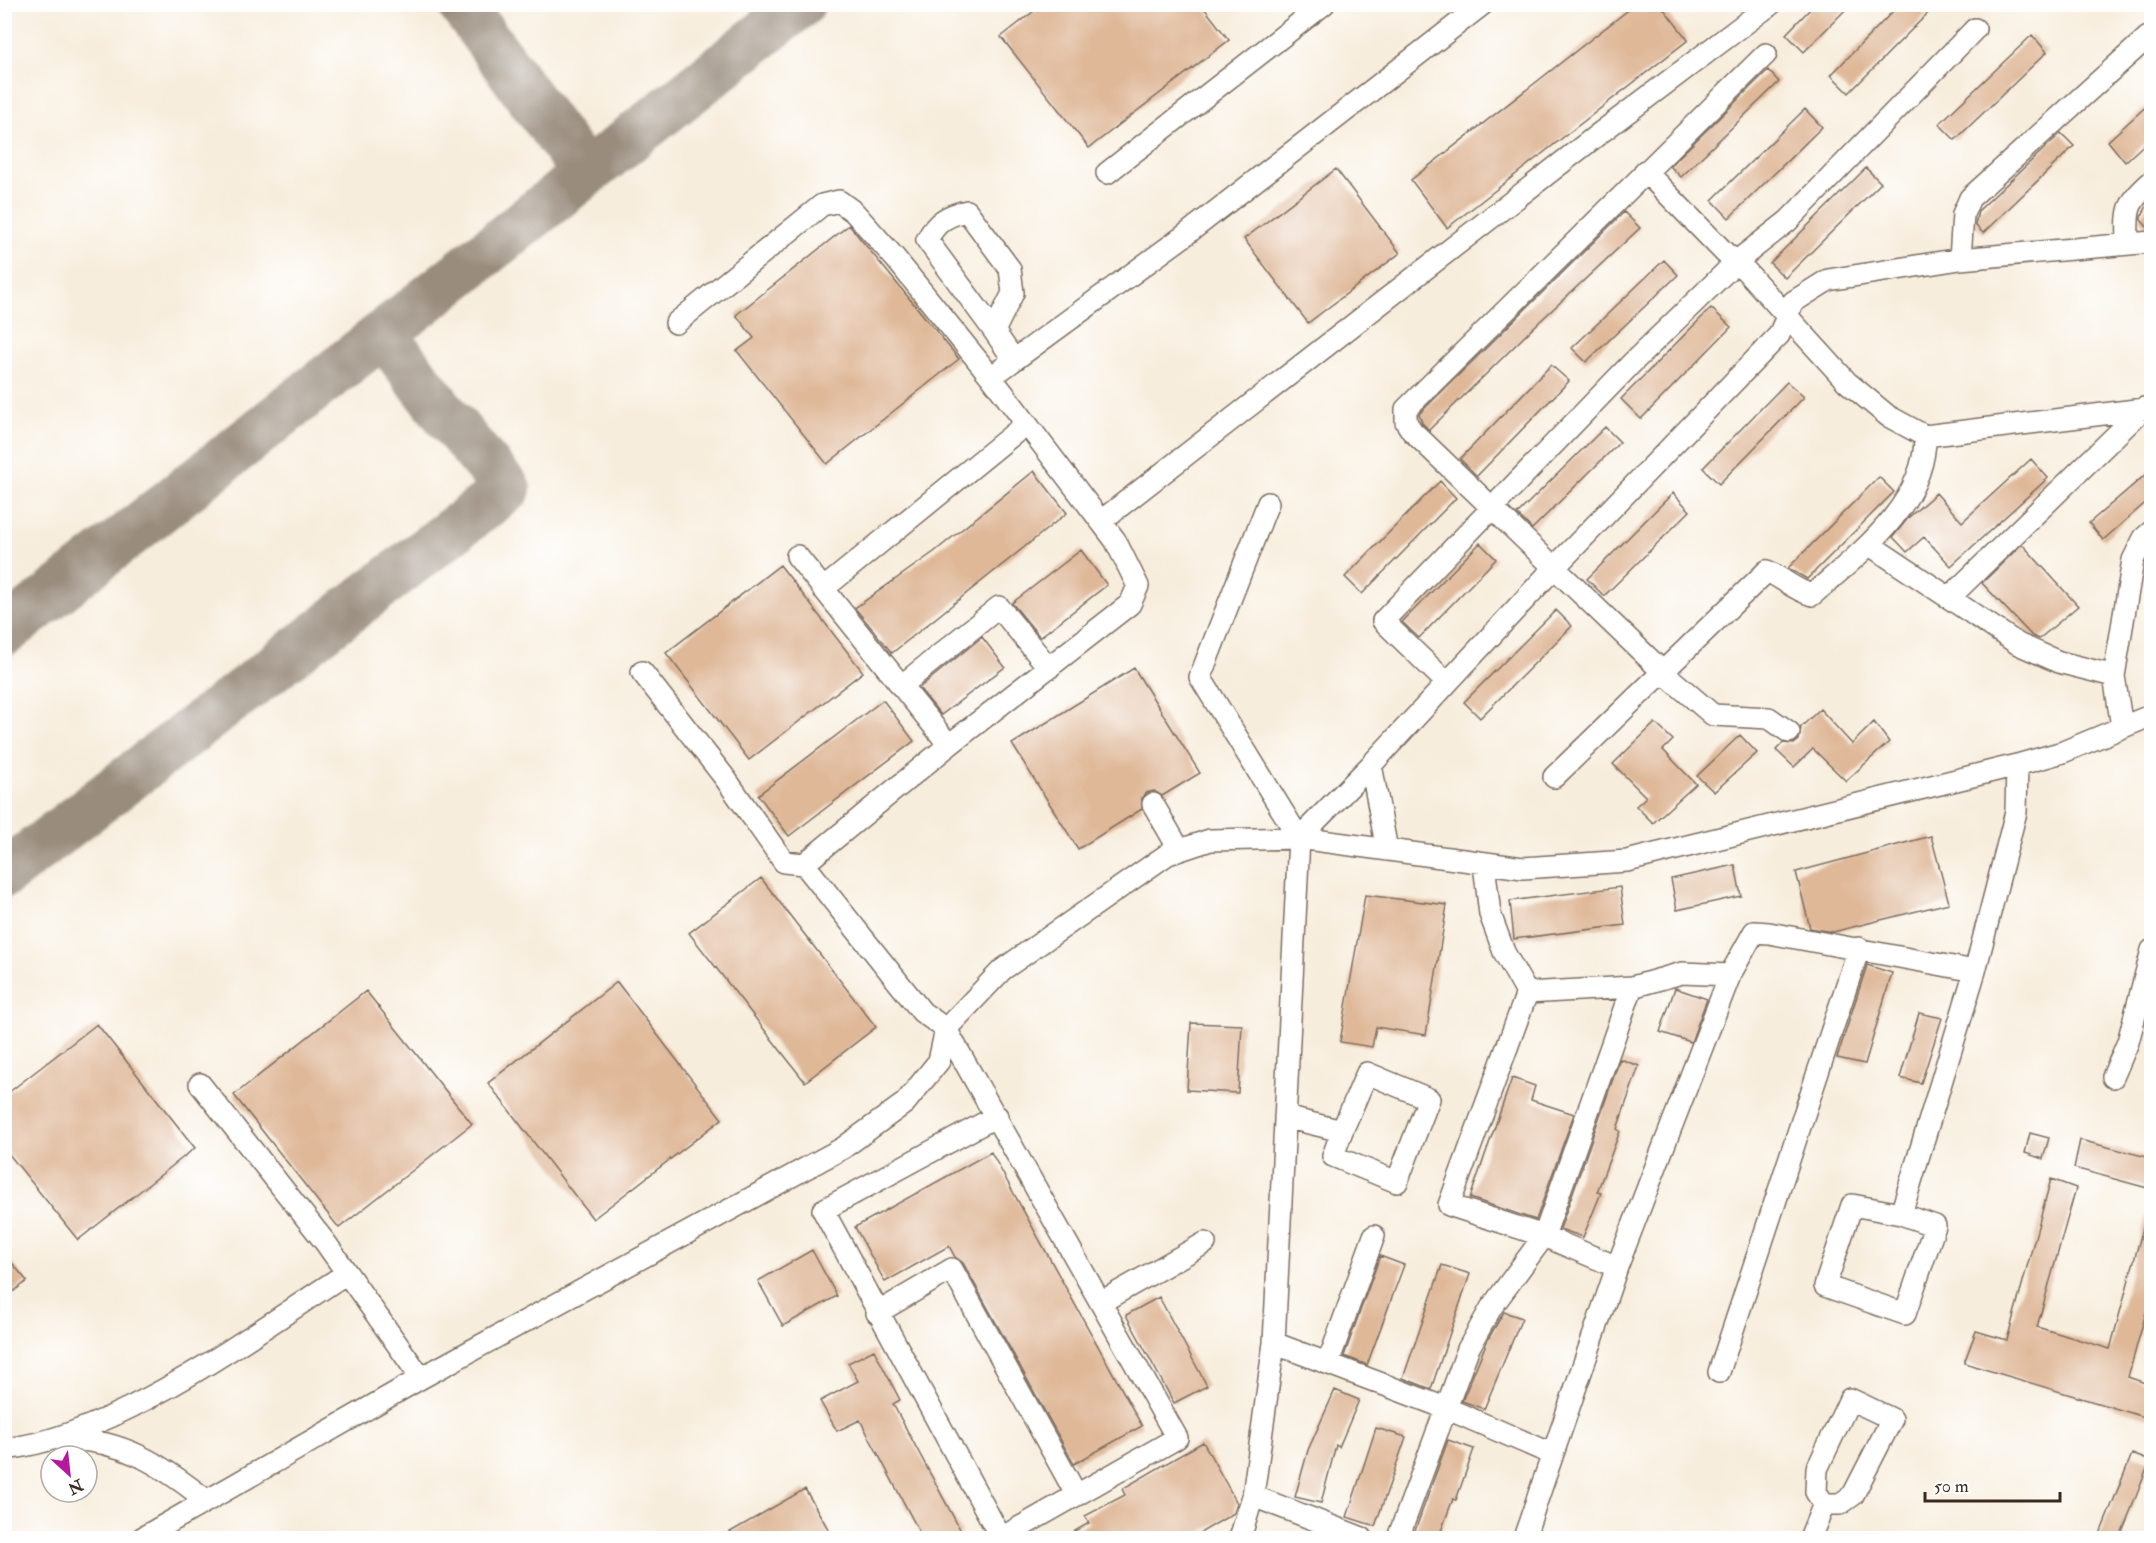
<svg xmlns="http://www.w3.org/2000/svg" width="2156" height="1543" font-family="'IM FELL Double Pica',serif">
<rect width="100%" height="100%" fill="#fff"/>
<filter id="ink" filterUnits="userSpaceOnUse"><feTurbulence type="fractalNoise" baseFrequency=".0167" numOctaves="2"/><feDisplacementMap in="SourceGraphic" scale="12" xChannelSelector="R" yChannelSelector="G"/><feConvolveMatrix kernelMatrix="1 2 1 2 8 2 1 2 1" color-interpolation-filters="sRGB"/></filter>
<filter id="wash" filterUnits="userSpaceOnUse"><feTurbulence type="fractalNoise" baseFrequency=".008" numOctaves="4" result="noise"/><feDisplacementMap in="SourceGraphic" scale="24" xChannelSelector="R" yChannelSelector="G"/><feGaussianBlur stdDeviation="1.35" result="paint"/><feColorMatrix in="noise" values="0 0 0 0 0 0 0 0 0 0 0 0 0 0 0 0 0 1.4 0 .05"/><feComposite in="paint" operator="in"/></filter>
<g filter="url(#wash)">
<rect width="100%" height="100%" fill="#f7eddc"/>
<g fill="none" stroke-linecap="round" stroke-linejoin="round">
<path stroke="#998c7d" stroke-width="48" d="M 461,4 L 585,173
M 4,633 L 801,4
M 4,874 L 507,489 L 447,417 L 384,335"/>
</g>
<g id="blocks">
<path fill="#dfb898" d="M 1043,4 L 1201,4 L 1229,40 L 1089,148 L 1001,37 Z
M 1636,4 L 1660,4 L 1688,40 L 1447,228 L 1411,180 Z
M 1815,4 L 1851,4 L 1804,52 L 1786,34 Z
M 1900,4 L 1937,4 L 1849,93 L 1831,75 Z
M 2032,35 L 2047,52 L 1955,140 L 1939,124 Z
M 1768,70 L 1779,82 L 1681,177 L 1670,166 Z
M 2151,102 L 2151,138 L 2125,162 L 2108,141 Z
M 1805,109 L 1822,127 L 1729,218 L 1712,200 Z
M 2061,133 L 2074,146 L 1983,233 L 1975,225 L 1978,211 Z
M 1866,168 L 1881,183 L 1785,278 L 1770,263 Z
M 1336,169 L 1400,253 L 1308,323 L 1244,239 Z
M 2151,199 L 2151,229 L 2149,229 L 2141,220 L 2141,217 Z
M 1624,212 L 1640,228 L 1537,324 L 1429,430 L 1422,423 L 1419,414 Z
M 849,225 L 959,359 L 827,464 L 737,351 L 754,338 L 736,315 Z
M 1664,260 L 1678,275 L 1586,362 L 1572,348 Z
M 1711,308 L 1731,327 L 1641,419 L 1621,399 Z
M 1551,365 L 1569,381 L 1477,476 L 1460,459 Z
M 1787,382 L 1804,397 L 1719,484 L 1703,468 Z
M 1605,427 L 1620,442 L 1532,529 L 1517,514 Z
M 2031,459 L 2048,478 L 1951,566 L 1924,537 L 1907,552 L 1893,537 L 1908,518 L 1936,493 L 1962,522 Z
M 2151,470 L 2151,498 L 2103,540 L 2089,523 Z
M 1034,471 L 1067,513 L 892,653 L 855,608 L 934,552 Z
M 1879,477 L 1894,492 L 1807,579 L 1788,568 Z
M 1440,481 L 1456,498 L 1362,594 L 1345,577 Z
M 1673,493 L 1690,511 L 1604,596 L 1587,579 Z
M 1480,543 L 1496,559 L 1419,638 L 1402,622 Z
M 2022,544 L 2078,606 L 2039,639 L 2032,636 L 1982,583 Z
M 1081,550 L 1107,585 L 1040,637 L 1012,603 Z
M 780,565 L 863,672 L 749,760 L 666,653 Z
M 1556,610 L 1572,626 L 1480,718 L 1464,702 Z
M 982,637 L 1005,667 L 941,715 L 919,688 Z
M 1134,668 L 1200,773 L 1162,796 L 1154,791 L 1146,793 L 1142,798 L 1142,809 L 1078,849 L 1012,744 Z
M 883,700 L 914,741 L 789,836 L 758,795 Z
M 1820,709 L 1852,744 L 1874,722 L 1889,742 L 1846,781 L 1813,749 L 1794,767 L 1776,750 L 1783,743 L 1794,744 L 1799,740 L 1801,727 Z
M 1655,723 L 1673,740 L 1663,750 L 1696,784 L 1653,823 L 1636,806 L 1646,797 L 1613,764 Z
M 1740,735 L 1757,753 L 1714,792 L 1697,776 Z
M 1931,836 L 1949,903 L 1833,932 L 1810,928 L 1796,872 Z
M 1735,865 L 1741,896 L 1677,910 L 1671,879 Z
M 761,878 L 876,1027 L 805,1082 L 689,933 Z
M 1620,887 L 1625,925 L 1514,939 L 1510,901 Z
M 1365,895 L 1447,905 L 1426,1035 L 1376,1027 L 1372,1047 L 1340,1042 Z
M 1867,965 L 1892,973 L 1865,1064 L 1837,1058 Z
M 617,982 L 722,1119 L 593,1219 L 488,1083 Z
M 1675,988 L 1707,999 L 1691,1042 L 1660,1032 Z
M 366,991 L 472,1124 L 339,1228 L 234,1095 Z
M 1919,1013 L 1942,1018 L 1921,1083 L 1900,1078 Z
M 1191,1023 L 1242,1025 L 1238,1093 L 1187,1090 Z
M 97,1024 L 195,1148 L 78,1240 L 4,1148 L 4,1096 Z
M 1620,1059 L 1639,1066 L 1617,1129 L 1620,1131 L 1597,1192 L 1601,1193 L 1583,1237 L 1560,1229 Z
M 1512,1078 L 1535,1086 L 1531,1100 L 1574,1114 L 1536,1220 L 1470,1198 Z
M 2030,1133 L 2049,1138 L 2043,1159 L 2025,1153 Z
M 2080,1140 L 2151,1158 L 2151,1189 L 2074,1168 Z
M 991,1152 L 1142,1426 L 1074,1464 L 963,1263 L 955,1257 L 949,1246 L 885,1282 L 855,1227 Z
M 2051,1179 L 2076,1188 L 2037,1327 L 2110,1349 L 2147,1213 L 2151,1213 L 2151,1295 L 2128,1377 L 2151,1385 L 2151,1419 L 1964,1363 L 1976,1331 L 2007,1340 Z
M 812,1250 L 837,1296 L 783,1326 L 758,1281 Z
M 4,1253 L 27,1281 L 4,1299 Z
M 1380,1256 L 1404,1265 L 1367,1365 L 1344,1356 Z
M 1442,1265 L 1470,1274 L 1431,1389 L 1403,1378 Z
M 1159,1297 L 1207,1386 L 1174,1403 L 1126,1315 Z
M 1504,1312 L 1522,1318 L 1484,1409 L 1462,1401 L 1488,1339 Z
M 874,1350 L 900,1400 L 893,1404 L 962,1533 L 951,1539 L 923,1539 L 860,1420 L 837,1431 L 820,1401 L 858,1381 L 848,1363 Z
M 1335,1390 L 1359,1400 L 1339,1447 L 1336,1445 L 1321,1503 L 1295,1497 L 1308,1450 Z
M 1376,1428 L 1406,1437 L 1375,1526 L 1347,1517 Z
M 1448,1440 L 1474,1449 L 1456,1500 L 1453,1499 L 1438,1539 L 1412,1539 Z
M 1203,1442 L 1237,1503 L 1234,1513 L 1190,1539 L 1061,1539 L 1089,1523 L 1085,1516 L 1125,1495 L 1122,1489 Z
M 2132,1454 L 2150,1461 L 2130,1512 L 2119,1539 L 2098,1539 Z
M 805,1489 L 834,1539 L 718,1539 Z"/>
</g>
</g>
<g filter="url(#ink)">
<use href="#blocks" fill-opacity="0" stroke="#7d6e60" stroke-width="1.5"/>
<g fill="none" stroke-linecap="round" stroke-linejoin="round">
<defs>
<path id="minor" d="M 1766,54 L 1406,409 L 1406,422 L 1412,431 L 1664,673 L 1713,715 L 1769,718 L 1789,732
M 1645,171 L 1726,254 L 1737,261 L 1847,382 L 1888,416 L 1925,436 L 2152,408
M 1107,173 L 1324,4
M 2128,243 C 2127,209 2126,204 2152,181
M 1960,259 L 1963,214 L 1970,198 L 2148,37
M 676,323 L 822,205 L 839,201 L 854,212 L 895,258 L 991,377
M 994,331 L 927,240 C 936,222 947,215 967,211 L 1010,269 L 1013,293 L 994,331 L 1014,360
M 1268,503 L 1200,677 L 1299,838
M 1101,521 L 1600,133 L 1771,4
M 1870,545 L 2018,644 L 2059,662 L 2114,676
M 797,556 L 949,745
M 823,589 L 1026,424
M 1949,598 L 2144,408
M 642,672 L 725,778 L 784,862 L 804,864
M 1446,682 L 1383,621 L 1633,362 L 1737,261 L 1788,221 L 1975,29
M 901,686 L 999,607 L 1049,668
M 2122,727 L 2114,676 L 2133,560 L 2144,538 L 2152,531
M 1371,765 L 1387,850
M 1554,777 L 1767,571 C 1784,579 1794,590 1812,595 C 1859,554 1926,504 1925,436
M 1153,804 L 1179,849
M 1484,864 L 1490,914 L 1504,952 L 1527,993 L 1632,987 L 1682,973 L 1730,975
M 1527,993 L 1449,1205 L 1544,1236 L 1617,1267
M 2113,1077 L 2128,1042 L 2152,950
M 200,1084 L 325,1242 L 421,1378
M 997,1116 L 823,1210 L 1001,1538
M 1285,1117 L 1342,1131 L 1367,1073 L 1429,1099 L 1397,1182 L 1333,1156 L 1342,1131
M 1901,1214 L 1852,1205 L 1825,1286 L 1905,1314 L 1935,1226 L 1901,1214 L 1975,971 L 2016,812 L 2017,765
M 1101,1302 L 1205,1243
M 877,1313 L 952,1269 L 1076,1494
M 1274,1343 L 1448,1409 L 1552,1454
M 1328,1363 L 1374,1236
M 1719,1372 L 1859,948
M 1850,1399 L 1892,1419 L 1853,1495 L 1840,1504 L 1824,1504 L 1816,1492 L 1817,1469 Z
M 61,1440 C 119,1436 163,1466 206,1500
M 4,1449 C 114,1438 254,1333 347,1273
M 1253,1496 L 1362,1538
M 142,1538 L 421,1378 L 843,1148 L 905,1103 L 939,1061 L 946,1029 L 1002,970 L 1168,854 L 1210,840 L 1299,838 L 1523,868 L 1627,861 L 2017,765 L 2063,752 L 2152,715
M 1001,1538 L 1177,1438 L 946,1029 L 922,1012 L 804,864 L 949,745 L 1130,604 L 1138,586 L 1115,540 L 991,377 L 1184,236 L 1483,4
M 1240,1538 L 1253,1496 L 1274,1343 L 1299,838 L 1371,765 L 1555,567 L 1779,335 L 1793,302 L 1828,280 L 1960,259 L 2152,242
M 1398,1538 L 1468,1349 L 1491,1308 L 1544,1236 L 1632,987
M 1524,1538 L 1617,1267 L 1730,975 L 1754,932 L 1769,933 L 1975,971
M 1810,1538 L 1824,1504"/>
</defs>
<use href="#minor" stroke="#7d6e60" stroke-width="24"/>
<use href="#minor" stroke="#fff" stroke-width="21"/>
</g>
</g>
<rect width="2156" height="1543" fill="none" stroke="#fff" stroke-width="24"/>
<g transform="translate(69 1474) rotate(153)"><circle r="28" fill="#ffffff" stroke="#b1aaa5" stroke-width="1.5"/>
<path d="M0-4.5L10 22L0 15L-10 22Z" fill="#b5179e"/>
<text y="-9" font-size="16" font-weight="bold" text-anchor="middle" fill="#3b2a1e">N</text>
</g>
<path d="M1925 1492v9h135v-9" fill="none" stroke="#3b2a1e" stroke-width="3"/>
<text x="1934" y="1492" font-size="18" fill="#3b2a1e" stroke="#ffffff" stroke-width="4.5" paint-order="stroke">50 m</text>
</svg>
